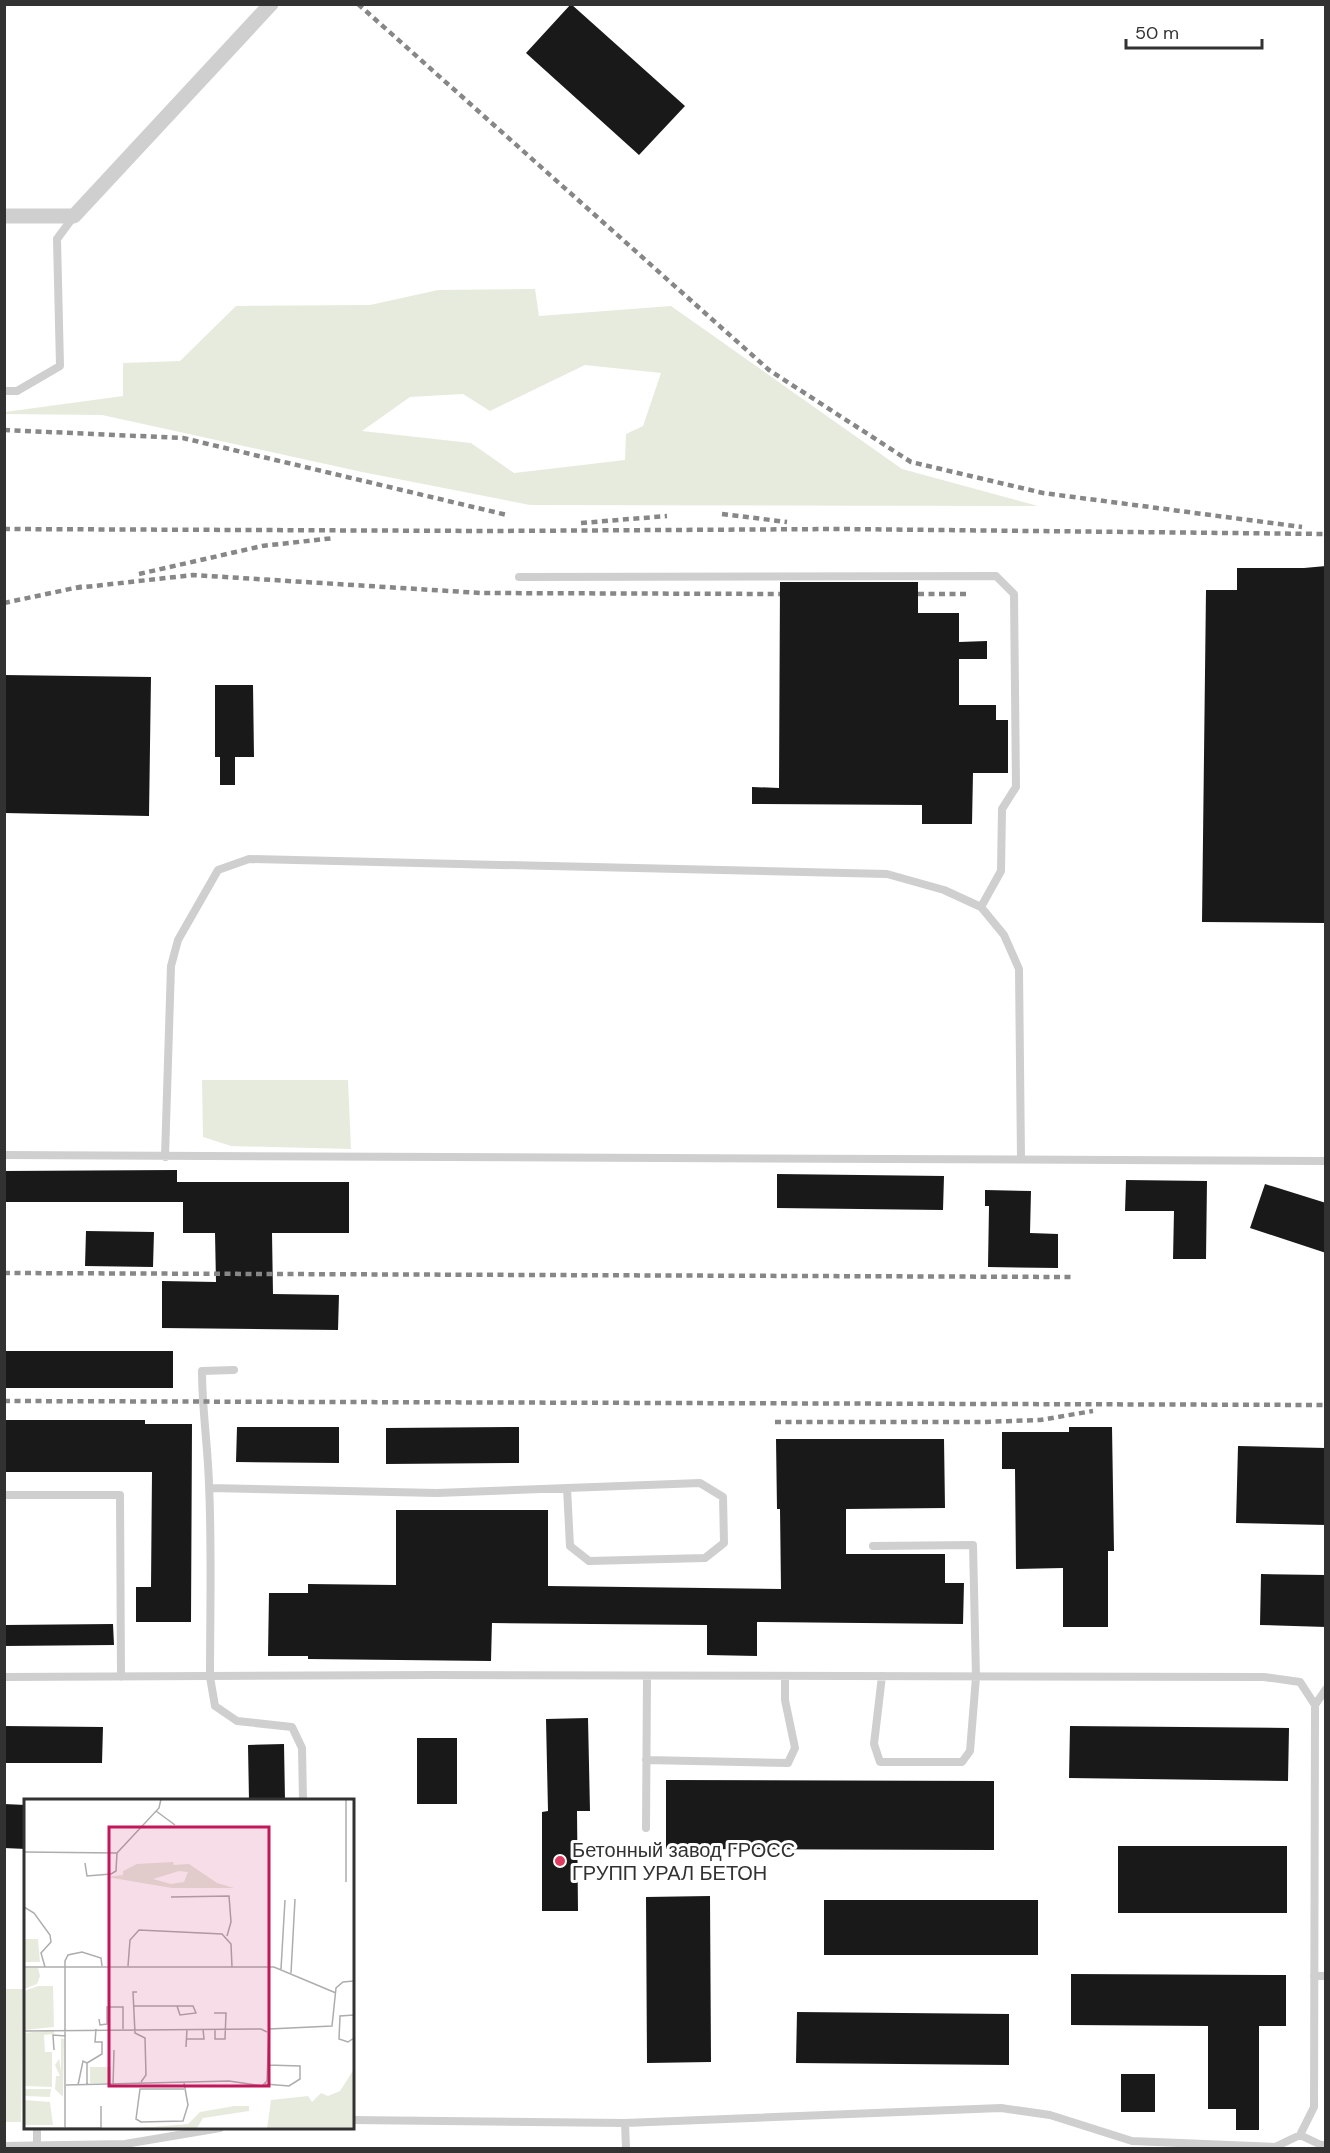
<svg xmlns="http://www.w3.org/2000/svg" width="1330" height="2153" font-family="'DM Sans',sans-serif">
<rect width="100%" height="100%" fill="#fff"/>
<path fill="#e7ebde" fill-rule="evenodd" d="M 535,289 L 539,316 L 671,306 L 902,469 L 1038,506 L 530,505 L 362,472 L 102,415 L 5,414 L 5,412 L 123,396 L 123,363 L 180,361 L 236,306 L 370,305 L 438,290 ZM 585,365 L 661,373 L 643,426 L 626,434 L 625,460 L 514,473 L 471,443 L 362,431 L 410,397 L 463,394 L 490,411 Z
M 202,1080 L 348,1080 L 351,1149 L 231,1146 L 203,1137 Z
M 4,1989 L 23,1989 L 21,2122 L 5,2122 Z"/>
<path fill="#191919" d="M 571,4 L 685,106 L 639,155 L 526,53 Z
M 1326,566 L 1326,923 L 1202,922 L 1206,590 L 1237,590 L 1237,568 L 1304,568 Z
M 780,582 L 918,582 L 918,613 L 959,613 L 959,642 L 987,641 L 987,659 L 959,659 L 959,705 L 996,705 L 996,720 L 1008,720 L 1008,773 L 973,773 L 972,824 L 922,824 L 922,805 L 752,804 L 752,787 L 779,788 Z
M 4,675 L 151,677 L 149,816 L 4,813 Z
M 215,685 L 253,685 L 254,757 L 235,757 L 235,785 L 220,785 L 220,757 L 215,757 Z
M 177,1170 L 177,1182 L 349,1182 L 349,1233 L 272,1233 L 273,1294 L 339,1295 L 338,1330 L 162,1328 L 162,1281 L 216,1282 L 215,1233 L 183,1233 L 183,1202 L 4,1202 L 4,1171 Z
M 777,1174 L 944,1176 L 943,1210 L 777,1208 Z
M 1126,1180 L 1207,1181 L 1206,1259 L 1173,1259 L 1174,1211 L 1125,1211 Z
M 1265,1184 L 1326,1203 L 1326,1253 L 1250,1228 Z
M 985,1190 L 1031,1191 L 1030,1233 L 1058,1234 L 1058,1268 L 988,1267 L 989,1206 L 985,1206 Z
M 86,1231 L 154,1232 L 153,1267 L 85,1266 Z
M 4,1351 L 173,1351 L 173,1388 L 4,1388 Z
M 4,1420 L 145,1420 L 145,1424 L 192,1424 L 191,1622 L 136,1622 L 136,1587 L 151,1587 L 152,1472 L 4,1472 Z
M 237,1427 L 339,1427 L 339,1463 L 236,1462 Z
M 519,1427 L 519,1463 L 386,1464 L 386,1428 Z
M 1069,1427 L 1112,1427 L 1114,1551 L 1108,1551 L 1108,1627 L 1063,1627 L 1063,1568 L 1016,1569 L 1015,1469 L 1002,1469 L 1002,1432 L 1069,1432 Z
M 776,1439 L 944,1439 L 945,1508 L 846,1509 L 846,1554 L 945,1554 L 945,1583 L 964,1583 L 963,1624 L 757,1622 L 757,1656 L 707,1655 L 707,1625 L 492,1623 L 491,1661 L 308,1659 L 308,1656 L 268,1656 L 269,1593 L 308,1593 L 308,1584 L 396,1585 L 396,1510 L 548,1510 L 548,1586 L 781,1589 L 780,1509 L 777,1509 Z
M 1238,1446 L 1326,1448 L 1326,1525 L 1236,1523 Z
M 1261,1574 L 1326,1575 L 1326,1627 L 1260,1625 Z
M 113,1624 L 114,1645 L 4,1646 L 4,1625 Z
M 588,1718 L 590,1811 L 577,1811 L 578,1911 L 542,1911 L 542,1812 L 548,1811 L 546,1719 Z
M 4,1726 L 103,1727 L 102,1763 L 4,1763 Z
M 1070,1726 L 1289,1728 L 1288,1781 L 1069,1778 Z
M 417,1738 L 457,1738 L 457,1804 L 417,1804 Z
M 284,1744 L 285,1800 L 249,1800 L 248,1745 Z
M 666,1780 L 994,1781 L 994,1850 L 666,1849 Z
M 4,1804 L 26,1805 L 26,1849 L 4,1848 Z
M 1118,1846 L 1287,1846 L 1287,1913 L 1118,1913 Z
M 710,1896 L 711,2062 L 647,2063 L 646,1897 Z
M 824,1900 L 1038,1900 L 1038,1955 L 824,1955 Z
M 1071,1974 L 1286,1975 L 1286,2026 L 1259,2026 L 1259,2130 L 1236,2130 L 1236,2109 L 1208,2109 L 1208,2026 L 1071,2025 Z
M 797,2012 L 1009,2014 L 1009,2065 L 796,2063 Z
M 1121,2074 L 1155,2074 L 1155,2112 L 1121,2112 Z"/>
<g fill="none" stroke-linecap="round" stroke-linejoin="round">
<path stroke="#cfcfcf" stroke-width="8" d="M 4,391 L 17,391 L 60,366 L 57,239 L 74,216
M 519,577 L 996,576 L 1014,594 L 1016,787 L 1002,809 L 1001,871 L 981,907
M 4,1155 L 1326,1161
M 165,1157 L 171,966 L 178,940 L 218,870 L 249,859 L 887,874 L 944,890 L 981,907 L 1004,935 L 1019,969 L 1021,1159
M 234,1370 L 202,1371 C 202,1409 208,1447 209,1485 C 212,1549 210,1614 210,1677 L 215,1706 L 237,1721 L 292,1727 L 302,1748 L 303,1800
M 210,1488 L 437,1493 L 700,1483 L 723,1497 L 724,1543 L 705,1558 L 589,1561 L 570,1546 L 567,1488
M 4,1495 L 120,1495 L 121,1677
M 873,1546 L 973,1545 L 976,1677 L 970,1751 L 962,1762 L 880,1762 L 874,1744 L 882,1676
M 4,1677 L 435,1675 L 1264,1677 L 1300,1682 L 1315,1705
M 646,1760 L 788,1763 L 795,1748 L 785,1700 L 785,1676
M 646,1828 L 647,1676
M 1314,1976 L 1326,1976
M 352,2120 L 625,2123 L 1001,2108 L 1050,2115 L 1132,2141 L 1275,2147 L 1300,2135 L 1314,2107 L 1315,1705 L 1326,1689
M 625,2123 L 626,2148
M 37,2128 L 37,2147
M 1300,2135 L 1321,2145 L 1326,2145
M 4,2146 L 125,2144 L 220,2128"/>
<path stroke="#cfcfcf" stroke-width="15" d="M 4,216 L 74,216 L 271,4"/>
<path stroke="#878787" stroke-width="4.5" stroke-dasharray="6 4.5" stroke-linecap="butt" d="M 358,4 L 769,370 L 911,462 L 1043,493 L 1302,527
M 4,430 L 183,438 L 507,515
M 722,514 L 787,522
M 581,523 L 667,516
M 4,529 L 492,531 L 840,529 L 1326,534
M 139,574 L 262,546 L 334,538
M 76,588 L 193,575 L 481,593 L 780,594
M 918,594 L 969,594
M 4,603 L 84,586
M 4,1273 L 1071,1277
M 4,1401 L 1326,1405
M 775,1422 L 983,1422 L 1040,1420 L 1093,1411"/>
</g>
<circle fill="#e03c62" stroke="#fff" stroke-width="2" cx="560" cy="1861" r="6"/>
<g text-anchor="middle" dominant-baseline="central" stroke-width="6" stroke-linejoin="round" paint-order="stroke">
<g font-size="20" fill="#323232" stroke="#fff" text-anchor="start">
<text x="572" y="1850">Бетонный завод ГРОСС<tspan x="572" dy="23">ГРУПП УРАЛ БЕТОН</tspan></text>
</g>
</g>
<g transform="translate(24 1799)">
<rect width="330" height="330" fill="#fff"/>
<path d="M 149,63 L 150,66 L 165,65 L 193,84 L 210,89 L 148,89 L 83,78 L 99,76 L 99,72 L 113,65 ZM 155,72 L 164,73 L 160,83 L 147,85 L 129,80 ZM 0,140 L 14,140 L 16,163 L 0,163 ZM 0,169 L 14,169 L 16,177 L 13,185 L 0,190 ZM 14,187 L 29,187 L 30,228 L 0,231 L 0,192 ZM 30,231 L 30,235 L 20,236 L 21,253 L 28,253 L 28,288 L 0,287 L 0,234 ZM 37,239 L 40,240 L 39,298 L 31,290 L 32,277 L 36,277 L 31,266 L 35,260 L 37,271 ZM 66,268 L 87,268 L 87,284 L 66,284 ZM 330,270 L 330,330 L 243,330 L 247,301 L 284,297 L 288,303 L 297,294 L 304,297 L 316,292 ZM 0,290 L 27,290 L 26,298 L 0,297 ZM 0,301 L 26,303 L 29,326 L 0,326 ZM 210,307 L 225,307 L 225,312 L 179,319 L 173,329 L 178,330 L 104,330 L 164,325 L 176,313 Z" fill="#e7ebde" fill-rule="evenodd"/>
<path fill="none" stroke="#adadad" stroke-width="1.5" d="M 322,0 L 322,83M 132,12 L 151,26M 0,53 L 93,54 L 135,9 L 137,0M 61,64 L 63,77 L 87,75 L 92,72 L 93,54M 147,98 L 205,97 L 207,123 L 203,137M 0,108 L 10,114 L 26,136 L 27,143 L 17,154 L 21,168M 78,167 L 77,159 L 58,153 L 44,156 L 41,162 L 41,168 L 250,168 L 312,194M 104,167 L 106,141 L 115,131 L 198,135 L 207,145 L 208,168M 0,168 L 41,168 L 41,330M 257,170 L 261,101M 267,174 L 271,100M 113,193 L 109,193 L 111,234 L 121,239 L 122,276 L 117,283M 110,207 L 169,207 L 172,214 L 156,216 L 153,207M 190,214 L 202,214 L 201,240 L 191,240 L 191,230M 330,216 L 316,217 L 315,240 L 324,243 L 330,239M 75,220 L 76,226 L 83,225 L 83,208 L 99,208 L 99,230M 0,232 L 237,230 L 243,233M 163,240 L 180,240 L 179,230M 162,248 L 163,230M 30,251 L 29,236 L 42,237M 63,264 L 78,255 L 78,243 L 71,243 L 72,230M 160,284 L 164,306 L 159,322 L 117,323 L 112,320 L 116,290 L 160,290M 241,285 L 265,287 L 276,280 L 276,267 L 243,266M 42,286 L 205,282 L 238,287 L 243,282 L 245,230 L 308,227 L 312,189 L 319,183 L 330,182M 54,286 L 59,262 L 63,264 L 63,286M 89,287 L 90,251M 0,329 L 77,329 L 77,307"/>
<path fill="#c2185b" fill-opacity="0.15" stroke="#c2185b" stroke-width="3" d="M 85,28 L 245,28 L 245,287 L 85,287 Z"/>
<rect width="330" height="330" fill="none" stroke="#323232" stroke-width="3"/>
</g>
<rect width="1330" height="2153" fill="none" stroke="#323232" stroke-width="12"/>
<path d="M1126 39v9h136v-9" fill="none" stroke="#323232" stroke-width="3"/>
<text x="1135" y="39" font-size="18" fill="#323232" stroke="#ffffff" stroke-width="4.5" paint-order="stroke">50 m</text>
</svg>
